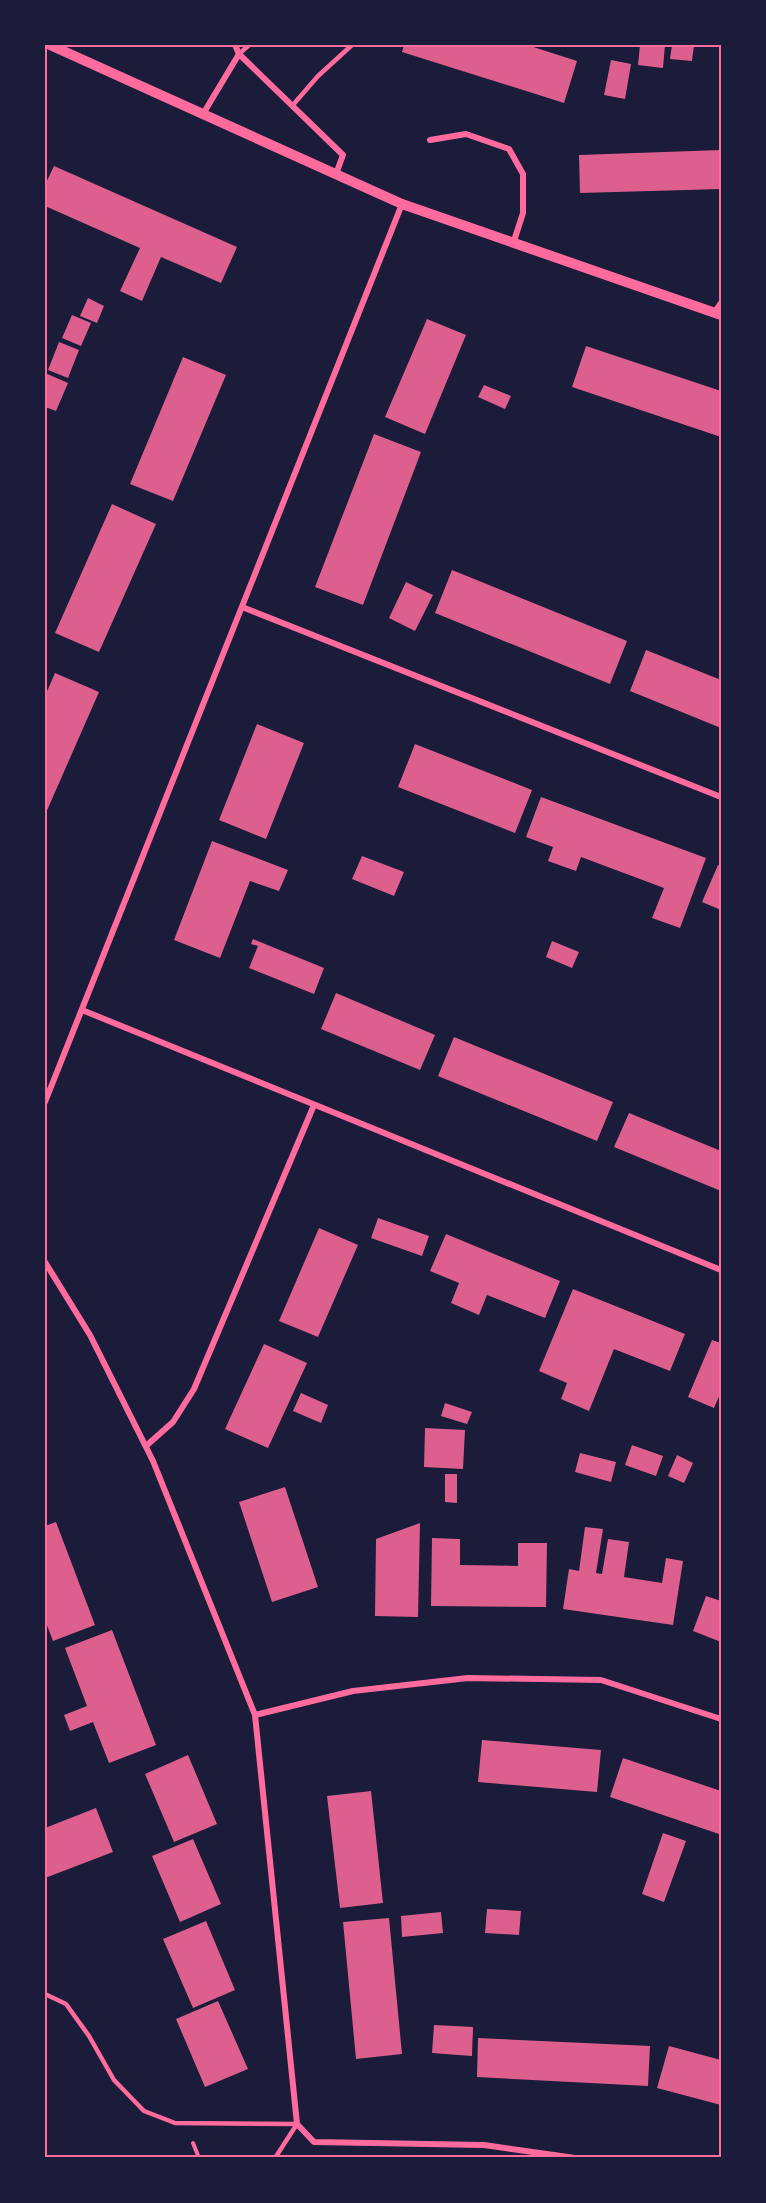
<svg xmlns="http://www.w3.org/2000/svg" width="766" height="2203" font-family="Inter,sans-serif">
<rect width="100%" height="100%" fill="#1b1b3a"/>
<path fill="#dd5f8e" d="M 404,45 L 527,45 L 577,61 L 564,103 L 402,52 Z
M 640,45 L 665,45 L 663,68 L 638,65 Z
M 672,45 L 694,45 L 692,61 L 670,59 Z
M 611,60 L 631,64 L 625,99 L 604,95 Z
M 721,150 L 721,189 L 580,193 L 579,155 Z
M 54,166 L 237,247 L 221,283 L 161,257 L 142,301 L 120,291 L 140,248 L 45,206 L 45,185 Z
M 88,298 L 104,306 L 97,323 L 80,316 Z
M 72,315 L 91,323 L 81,346 L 62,338 Z
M 427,319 L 466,335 L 425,434 L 385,417 Z
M 59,342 L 79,350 L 68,378 L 48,370 Z
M 586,346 L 721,391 L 721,437 L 572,387 Z
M 183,357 L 226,375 L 173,501 L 130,484 Z
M 45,373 L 68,383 L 56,411 L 45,407 Z
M 484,385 L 511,396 L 505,409 L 478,397 Z
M 374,434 L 421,452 L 363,605 L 315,587 Z
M 112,504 L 156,524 L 99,652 L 55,633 Z
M 452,570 L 627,641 L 610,684 L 435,613 Z
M 406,582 L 433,595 L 415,631 L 389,618 Z
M 646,650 L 721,680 L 721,728 L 630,691 Z
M 55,673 L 99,692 L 45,815 L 45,696 Z
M 257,724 L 304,743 L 266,839 L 219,820 Z
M 415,744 L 532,790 L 515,833 L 398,787 Z
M 541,797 L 706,858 L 680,928 L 652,918 L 664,888 L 581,857 L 576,871 L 548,861 L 553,847 L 526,837 Z
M 212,841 L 288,870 L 279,891 L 250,881 L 220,958 L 174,940 Z
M 362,856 L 404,872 L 394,896 L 352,879 Z
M 718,865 L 721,866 L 721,910 L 702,902 Z
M 253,939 L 324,968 L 314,994 L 249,968 L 258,946 L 251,944 Z
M 552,941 L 579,952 L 572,968 L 546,957 Z
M 336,993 L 435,1035 L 420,1070 L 321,1029 Z
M 454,1037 L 613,1102 L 597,1141 L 438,1076 Z
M 629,1113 L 721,1151 L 721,1191 L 614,1147 Z
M 378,1218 L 429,1236 L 422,1256 L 371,1238 Z
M 319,1228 L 358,1245 L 318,1337 L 279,1321 Z
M 446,1234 L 560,1281 L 545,1318 L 487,1295 L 479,1315 L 451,1303 L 459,1283 L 430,1271 Z
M 573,1289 L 685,1334 L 670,1371 L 614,1349 L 589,1411 L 561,1399 L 567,1383 L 539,1371 Z
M 712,1340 L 721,1343 L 721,1392 L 714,1408 L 688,1397 Z
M 264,1344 L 307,1363 L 268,1448 L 225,1429 Z
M 301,1393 L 328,1405 L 321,1423 L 293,1411 Z
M 445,1403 L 472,1412 L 467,1424 L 441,1416 Z
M 425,1428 L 465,1430 L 463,1469 L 424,1467 Z
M 632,1445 L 663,1456 L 656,1476 L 625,1465 Z
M 580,1453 L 616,1462 L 611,1482 L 575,1472 Z
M 677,1455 L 693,1463 L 684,1483 L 668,1476 Z
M 445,1474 L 457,1474 L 457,1503 L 445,1502 Z
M 285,1487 L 318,1587 L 272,1602 L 239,1502 Z
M 56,1522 L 95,1625 L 53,1641 L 45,1620 L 45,1526 Z
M 420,1523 L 418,1617 L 375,1616 L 376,1539 Z
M 585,1527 L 603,1529 L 596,1573 L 602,1574 L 608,1539 L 629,1542 L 624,1577 L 662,1583 L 666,1558 L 683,1561 L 673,1625 L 563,1609 L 569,1569 L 579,1571 Z
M 432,1538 L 460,1539 L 460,1565 L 518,1566 L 518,1543 L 547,1543 L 546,1607 L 431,1606 Z
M 706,1596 L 721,1601 L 721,1642 L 693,1631 Z
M 112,1630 L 156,1745 L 109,1763 L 93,1722 L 70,1731 L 64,1715 L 87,1706 L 65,1648 Z
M 482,1740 L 601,1750 L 597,1792 L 478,1782 Z
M 188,1755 L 217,1824 L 174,1842 L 145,1774 Z
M 623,1758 L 721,1791 L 719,1834 L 610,1797 Z
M 371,1791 L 383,1903 L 340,1908 L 327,1796 Z
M 96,1808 L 113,1852 L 45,1878 L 45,1828 Z
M 663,1833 L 686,1841 L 664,1902 L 642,1894 Z
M 193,1839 L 221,1904 L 180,1922 L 152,1856 Z
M 487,1909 L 521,1911 L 519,1935 L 485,1933 Z
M 441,1912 L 443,1933 L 402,1937 L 401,1916 Z
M 389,1918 L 402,2054 L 356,2059 L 343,1922 Z
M 206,1921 L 235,1990 L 193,2008 L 163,1939 Z
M 218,2001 L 248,2069 L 205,2087 L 176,2019 Z
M 434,2025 L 473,2027 L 472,2056 L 432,2053 Z
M 478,2038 L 650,2046 L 648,2086 L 477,2077 Z
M 669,2046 L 721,2060 L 721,2105 L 657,2088 Z"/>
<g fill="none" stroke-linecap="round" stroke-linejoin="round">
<path stroke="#ff6b9d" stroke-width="4" d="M 193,2143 L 199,2158"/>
<path stroke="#ff6b9d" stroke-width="4.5" d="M 239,54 L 249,45
M 292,106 L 318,76 L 352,45
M 45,1994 L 66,2004 L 89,2036 L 114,2080 L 144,2111 L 175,2123 L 297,2124
M 275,2158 L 297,2124"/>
<path stroke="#ff6b9d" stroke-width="6" d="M 239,54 L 343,155 L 336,174
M 203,114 L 239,54 L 235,45
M 430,140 L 466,134 L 509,149 L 523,174 L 523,213 L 513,244
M 714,313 L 721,303
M 242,607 L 721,797
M 82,1010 L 721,1270
M 45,1102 L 402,204
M 45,1262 L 90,1335 L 153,1461 L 255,1715 L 297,2124 L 314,2142 L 484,2145 L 575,2158
M 146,1446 L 173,1422 L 194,1389 L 314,1105
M 255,1715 L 353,1691 L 468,1678 L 601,1680 L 721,1719"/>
<path stroke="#ff6b9d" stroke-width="10" d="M 50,45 L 402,204 L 721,315"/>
</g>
<rect width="766" height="2203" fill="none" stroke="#1b1b3a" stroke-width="93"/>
<rect x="46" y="46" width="674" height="2110" fill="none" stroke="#ff6b9d" stroke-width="2"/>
</svg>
